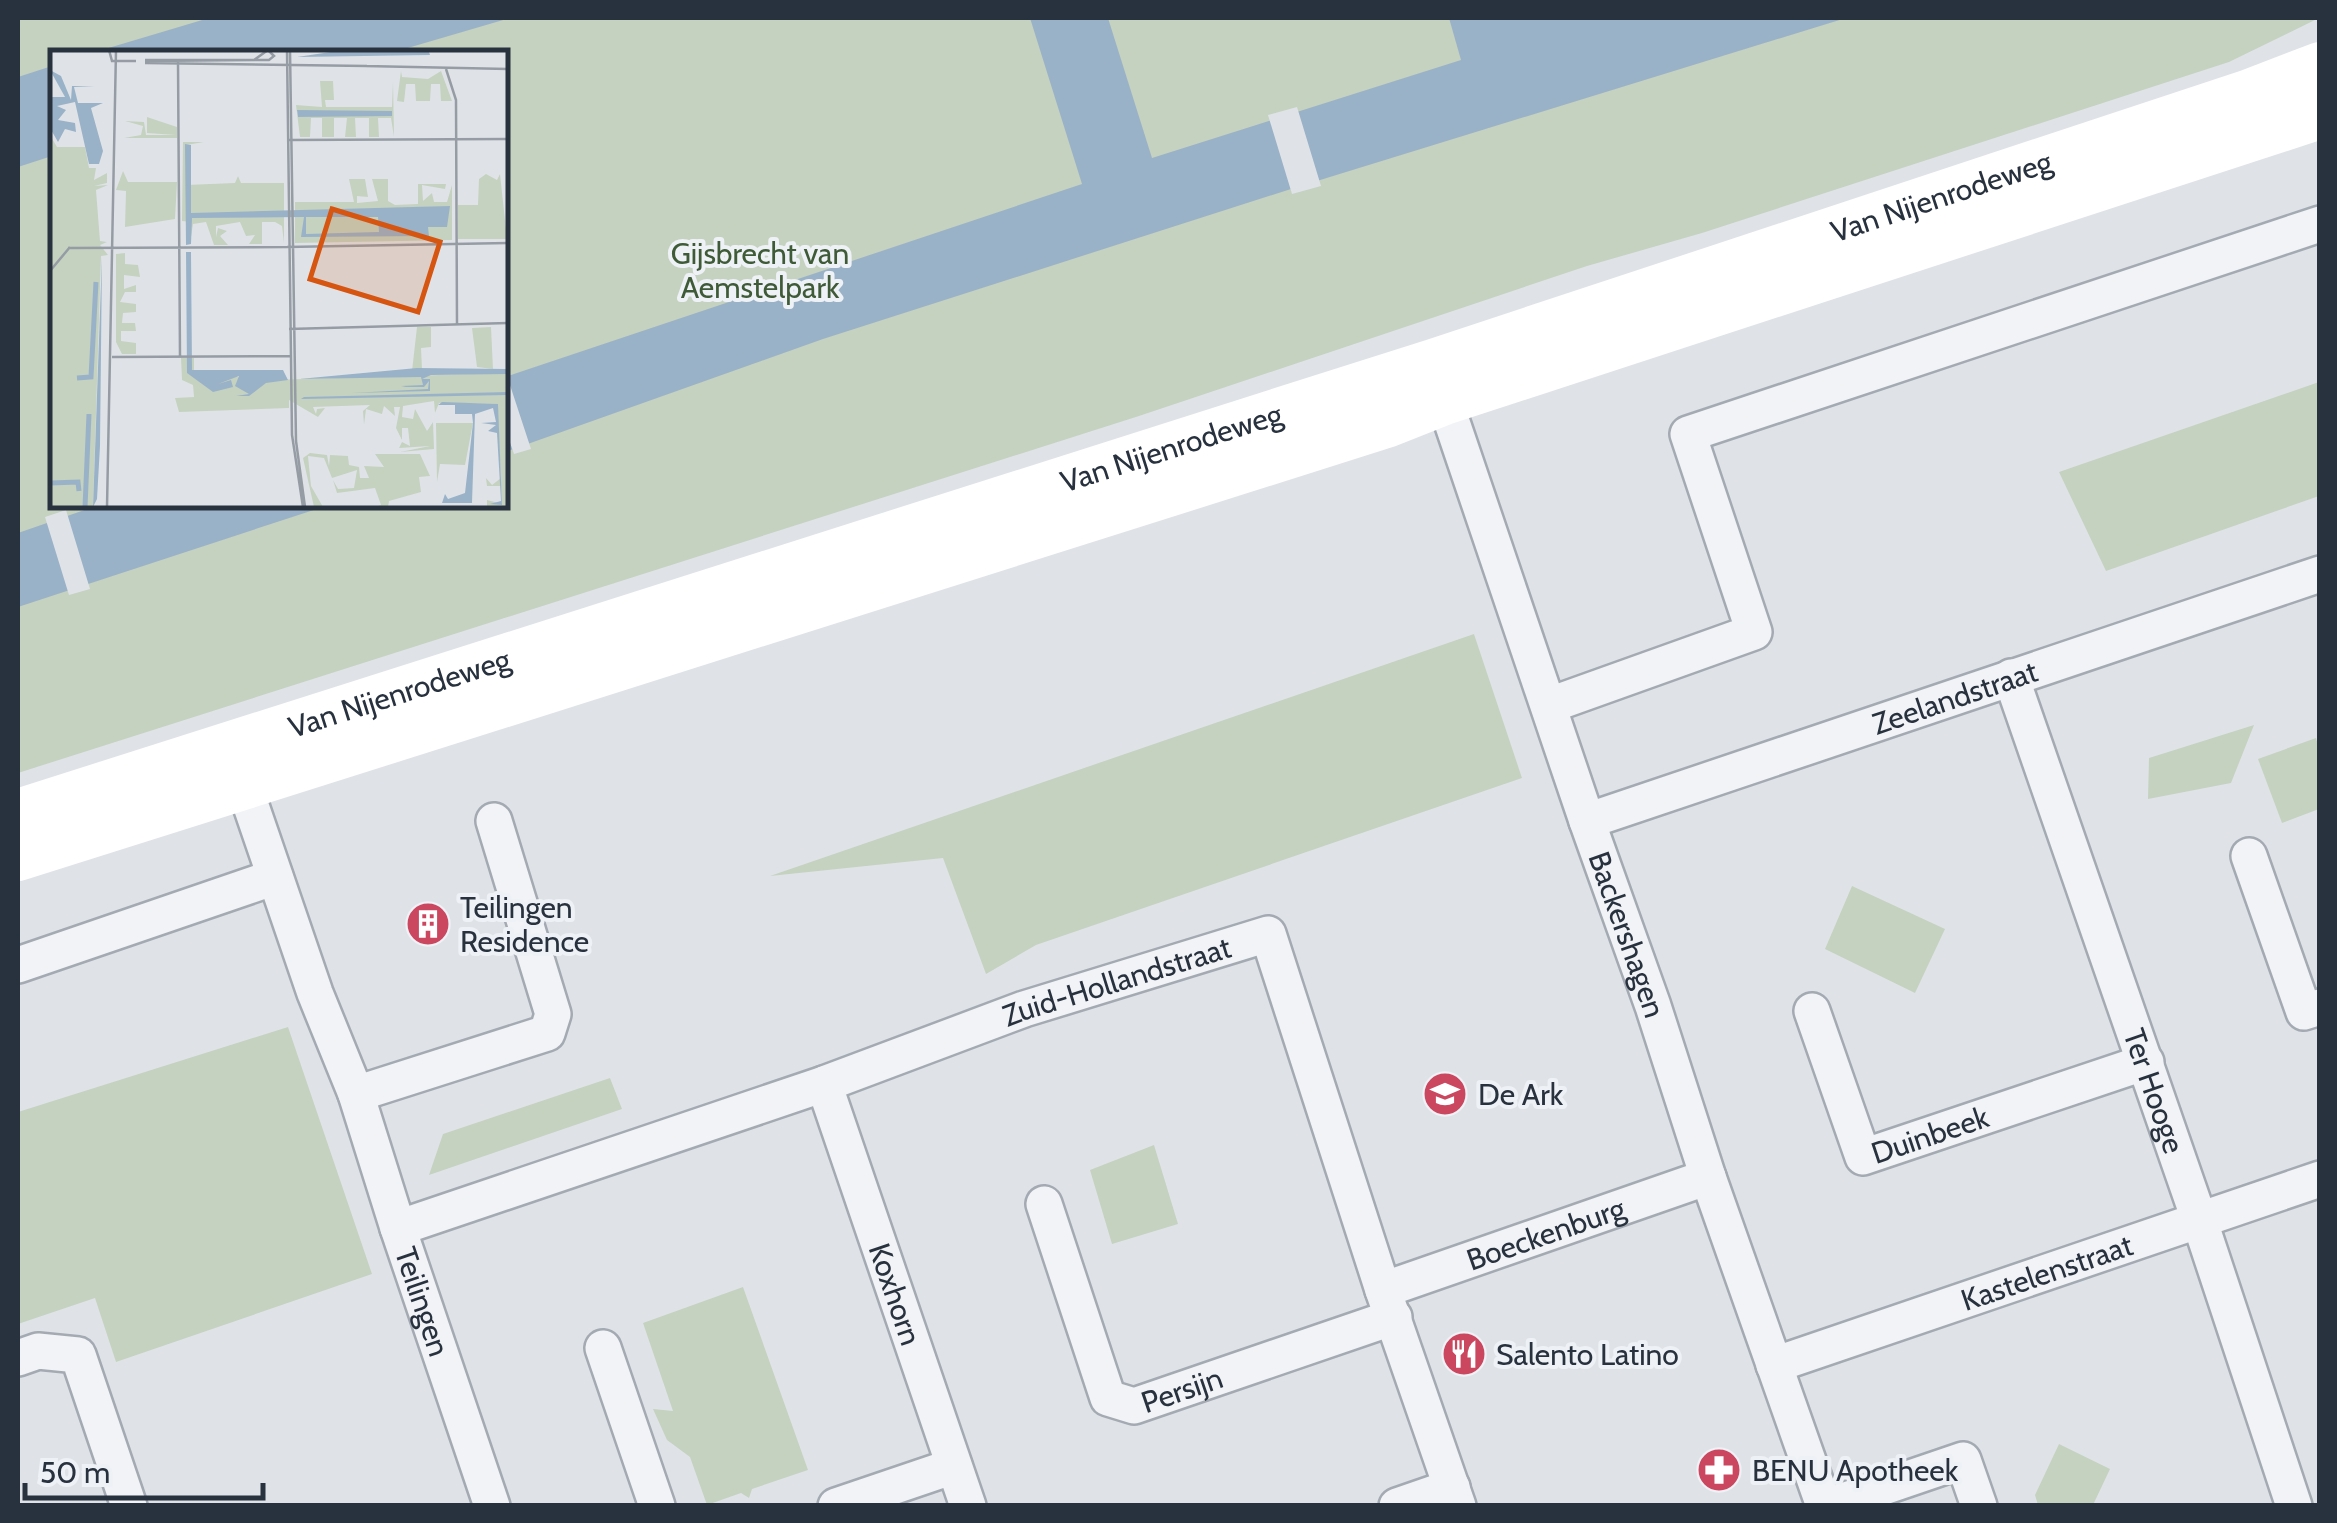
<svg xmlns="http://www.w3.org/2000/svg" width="2337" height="1523" font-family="Cabin,sans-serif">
<rect width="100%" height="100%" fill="#dfe3e8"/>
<path fill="#c5d2c0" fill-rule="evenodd" d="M 18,18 L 2319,18 L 2229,62 L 1702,233 L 1587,266 L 1139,416 L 18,773 ZM 52,52 L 505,52 L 505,505 L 52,505 Z
M 2319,382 L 2319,496 L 2106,571 L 2059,472 Z
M 1474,634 L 1522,778 L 1036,945 L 986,974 L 943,858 L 770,876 Z
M 2254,725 L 2231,783 L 2148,799 L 2149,758 Z
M 2316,738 L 2319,749 L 2319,809 L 2282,823 L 2258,759 Z
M 1852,886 L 1945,929 L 1915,993 L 1825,949 Z
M 288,1027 L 372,1274 L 116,1362 L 95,1298 L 18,1324 L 18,1112 Z
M 610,1078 L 622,1109 L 429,1175 L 443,1134 Z
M 1154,1145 L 1178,1224 L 1112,1244 L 1090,1170 Z
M 743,1287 L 808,1470 L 752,1489 L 749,1498 L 741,1493 L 707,1505 L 690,1457 L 667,1440 L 653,1409 L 673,1411 L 643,1323 Z
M 2059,1444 L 2110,1469 L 2093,1505 L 2038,1505 L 2035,1495 Z"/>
<path fill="#9ab2c7" d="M 209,18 L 510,18 L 394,52 L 95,52 Z
M 1030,18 L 1108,18 L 1152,158 L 1461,60 L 1449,18 L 1846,18 L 1291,189 L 823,339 L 505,452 L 505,377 L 1082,184 Z
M 52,66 L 52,156 L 18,167 L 18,77 Z
M 99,505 L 329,505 L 18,607 L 18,533 Z"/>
<path fill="#dfe3e8" d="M 1297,107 L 1321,186 L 1292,194 L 1268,115 Z
M 506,373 L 531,449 L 514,454 L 505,428 Z
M 66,510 L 90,589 L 69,595 L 45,517 Z"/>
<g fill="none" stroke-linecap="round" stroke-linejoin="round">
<defs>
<g id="minor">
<path id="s1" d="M 1438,381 L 1587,821 L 1653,1006 L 1708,1177 L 1824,1506"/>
<path id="s2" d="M 2011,677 L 2199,1219 L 2294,1506"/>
<path d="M 1550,705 L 1754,632 L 1688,434 L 2320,224"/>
<path id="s3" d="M 237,765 L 315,993 L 356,1094 L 398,1228 L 492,1506"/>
<path id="s4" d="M 1587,821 L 2320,574"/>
<path d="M 2249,856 L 2304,1012 L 2320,1007"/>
<path d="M 18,965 L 275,877"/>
<path id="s5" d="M 1812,1011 L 1863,1157 L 2146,1062"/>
<path id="s6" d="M 824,1084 L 968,1506"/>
<path d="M 356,1094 L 547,1033 L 553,1014 L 494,821"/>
<path id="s7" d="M 1044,1204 L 1108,1398 L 1134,1406 L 1394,1317"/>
<path id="s8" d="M 398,1228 L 824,1084 L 1024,1009 L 1268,934 L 1383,1290 L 1458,1506"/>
<path id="s9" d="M 1383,1290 L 1708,1177"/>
<path d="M 603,1348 L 657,1506"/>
<path d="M 18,1358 L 38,1351 L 78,1355 L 129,1506"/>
<path id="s10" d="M 1774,1365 L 2320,1179"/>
<path d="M 836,1506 L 954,1466"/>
<path d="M 1397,1506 L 1452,1487"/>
<path d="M 1828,1506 L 1963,1460 L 1979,1506"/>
</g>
</defs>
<use href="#minor" stroke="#a4aab2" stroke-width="40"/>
<use href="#minor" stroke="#f1f3f6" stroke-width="35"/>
<g stroke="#fff" stroke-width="50">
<path id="s11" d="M 18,814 L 1433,364 L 2247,95 L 2320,67"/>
<path d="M 18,856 L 1386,423 L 1444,400 L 2320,114"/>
</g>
</g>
<defs>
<symbol id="building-disc" viewBox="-11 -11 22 22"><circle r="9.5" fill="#cb465f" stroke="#eef1f5"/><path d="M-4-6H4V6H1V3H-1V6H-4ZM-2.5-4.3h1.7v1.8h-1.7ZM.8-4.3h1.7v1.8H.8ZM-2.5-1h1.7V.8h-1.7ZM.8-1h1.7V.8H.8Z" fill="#fff"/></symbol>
<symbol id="school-disc" viewBox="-11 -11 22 22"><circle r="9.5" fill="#cb465f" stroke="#eef1f5"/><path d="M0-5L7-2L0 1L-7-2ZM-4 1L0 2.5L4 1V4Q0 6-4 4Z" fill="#fff"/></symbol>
<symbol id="restaurant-disc" viewBox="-11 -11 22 22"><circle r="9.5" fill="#cb465f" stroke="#eef1f5"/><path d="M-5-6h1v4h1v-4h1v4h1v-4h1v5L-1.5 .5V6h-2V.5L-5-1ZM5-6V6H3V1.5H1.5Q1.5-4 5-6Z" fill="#fff"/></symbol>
<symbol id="pharmacy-disc" viewBox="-11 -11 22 22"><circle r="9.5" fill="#cb465f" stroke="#eef1f5"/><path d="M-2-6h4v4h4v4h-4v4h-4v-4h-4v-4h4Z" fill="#fff"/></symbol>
</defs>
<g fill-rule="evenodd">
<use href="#building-disc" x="403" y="899" width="50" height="50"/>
<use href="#school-disc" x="1420" y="1069" width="50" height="50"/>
<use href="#restaurant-disc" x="1439" y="1329" width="50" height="50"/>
<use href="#pharmacy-disc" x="1694" y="1445" width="50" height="50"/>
</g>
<g text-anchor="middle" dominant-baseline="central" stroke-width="8" stroke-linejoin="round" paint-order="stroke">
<g font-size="30" fill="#28313e" stroke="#eef1f5">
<text stroke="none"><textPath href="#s11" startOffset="2020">Van Nijenrodeweg</textPath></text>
<text stroke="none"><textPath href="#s11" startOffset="1210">Van Nijenrodeweg</textPath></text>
<text stroke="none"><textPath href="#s11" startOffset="400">Van Nijenrodeweg</textPath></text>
<text stroke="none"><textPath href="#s4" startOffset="388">Zeelandstraat</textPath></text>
<text stroke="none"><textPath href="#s1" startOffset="585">Backershagen</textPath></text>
<text stroke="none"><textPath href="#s8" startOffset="760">Zuid-Hollandstraat</textPath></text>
<text stroke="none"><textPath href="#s2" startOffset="438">Ter Hooge</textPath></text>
<text stroke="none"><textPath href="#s5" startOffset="225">Duinbeek</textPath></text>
<text stroke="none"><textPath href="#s9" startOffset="172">Boeckenburg</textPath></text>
<text stroke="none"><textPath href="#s10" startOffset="288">Kastelenstraat</textPath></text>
<text stroke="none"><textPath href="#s6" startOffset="222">Koxhorn</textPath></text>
<text stroke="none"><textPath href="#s3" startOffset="568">Teilingen</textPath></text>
<text stroke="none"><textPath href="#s7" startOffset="282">Persijn</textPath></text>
</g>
<g font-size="30" fill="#3e5a36" stroke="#eef1f5">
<text x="760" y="253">Gijsbrecht van<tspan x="760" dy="34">Aemstelpark</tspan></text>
</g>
<g font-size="30" fill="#28313e" stroke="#eef1f5" text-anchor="start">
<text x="460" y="907">Teilingen<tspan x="460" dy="34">Residence</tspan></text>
<text x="1478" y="1094">De Ark</text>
<text x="1496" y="1354">Salento Latino</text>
<text x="1752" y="1470">BENU Apotheek</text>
</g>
</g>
<g transform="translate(50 50)">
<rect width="458" height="458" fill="#dfe3e8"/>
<path d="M 351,21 L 352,27 L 378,29 L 391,21 L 402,51 L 391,51 L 390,34 L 381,34 L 380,51 L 366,51 L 365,34 L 356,34 L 354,52 L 347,51 ZM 270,31 L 283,31 L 284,50 L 275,50 L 276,57 L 342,57 L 343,31 L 344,87 L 341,68 L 328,68 L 329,87 L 319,87 L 319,68 L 305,68 L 306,87 L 295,87 L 297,68 L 284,68 L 284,87 L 272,87 L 272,68 L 261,68 L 260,87 L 250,87 L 246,55 L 272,57 ZM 247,61 L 337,61 L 342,63 L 248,67 ZM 97,67 L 127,77 L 127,88 L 74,88 L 91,85 L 93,76 L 75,71 L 94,72 L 96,85 L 126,85 L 97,83 ZM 0,85 L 7,97 L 35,97 L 39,118 L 46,118 L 44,130 L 57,123 L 57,133 L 44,136 L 58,135 L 46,140 L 50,191 L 57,192 L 50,195 L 58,205 L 51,206 L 43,457 L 0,457 ZM 133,92 L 154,92 L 136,95 L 136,135 L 185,133 L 188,126 L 191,133 L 234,133 L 234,193 L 232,176 L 225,172 L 212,172 L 212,194 L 199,194 L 205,185 L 196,186 L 190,172 L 166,176 L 166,187 L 168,178 L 177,181 L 170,186 L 178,195 L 164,195 L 156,172 L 143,174 L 141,187 L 141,172 L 132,171 ZM 73,121 L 78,132 L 127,132 L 125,169 L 75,177 L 76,141 L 66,140 ZM 436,124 L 447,130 L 450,124 L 457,189 L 408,189 L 408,155 L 428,155 L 429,129 ZM 299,129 L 315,129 L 318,147 L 307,146 L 307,153 L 328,151 L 322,129 L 338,129 L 338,151 L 345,155 L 368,154 L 368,134 L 396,134 L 395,139 L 372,135 L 373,151 L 382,143 L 384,152 L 397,152 L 402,135 L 402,190 L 245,193 L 245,152 L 304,152 ZM 75,203 L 75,214 L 88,215 L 90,227 L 74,225 L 74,239 L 86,235 L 86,242 L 75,242 L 70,252 L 86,254 L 86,262 L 73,263 L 72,273 L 85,273 L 86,281 L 71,281 L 71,291 L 86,293 L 86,304 L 72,304 L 66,292 L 66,204 ZM 367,277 L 381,277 L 381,297 L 371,298 L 372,319 L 381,319 L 381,322 L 362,321 ZM 441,277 L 443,319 L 427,317 L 422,278 ZM 131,308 L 144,308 L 144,322 L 220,330 L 457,323 L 457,457 L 437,456 L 437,450 L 452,454 L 451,436 L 437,436 L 436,428 L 442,435 L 451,428 L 447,354 L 389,353 L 385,363 L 384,351 L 353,356 L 352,367 L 363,369 L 365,359 L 377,381 L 383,372 L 384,399 L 350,402 L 380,396 L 349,398 L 352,392 L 360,396 L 358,378 L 352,378 L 352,390 L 346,378 L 350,357 L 344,357 L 345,366 L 334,356 L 332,364 L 316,359 L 314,375 L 313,361 L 320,355 L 263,357 L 266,364 L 267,359 L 275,358 L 268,367 L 239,350 L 239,358 L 129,362 L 125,348 L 144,347 L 143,335 L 132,330 ZM 386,373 L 423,373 L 415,415 L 390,414 L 387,432 ZM 260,403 L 277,405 L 279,416 L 280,405 L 298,406 L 299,415 L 309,417 L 310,428 L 319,428 L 314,416 L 334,417 L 325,404 L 370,404 L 380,426 L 369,427 L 371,442 L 339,451 L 338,457 L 326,457 L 331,455 L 325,438 L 287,443 L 283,430 L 288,439 L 304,438 L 307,420 L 282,428 L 274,408 L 258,406 L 261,436 L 273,457 L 264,457 L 253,408 Z" fill="#c5d2c0" fill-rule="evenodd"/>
<path d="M 294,0 L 379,2 L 380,5 L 247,7 ZM 0,20 L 11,26 L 21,50 L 22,36 L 45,36 L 24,37 L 28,53 L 53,53 L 41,58 L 53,101 L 49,114 L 39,114 L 25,52 L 7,56 L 16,60 L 8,70 L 25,73 L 26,82 L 15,79 L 8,92 L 0,78 L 0,47 L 15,47 ZM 247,60 L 342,61 L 342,66 L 248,67 ZM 135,94 L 141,95 L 141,163 L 400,156 L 397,177 L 378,177 L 379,186 L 251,187 L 254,167 L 142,168 L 141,194 L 136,195 ZM 256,167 L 328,167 L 329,182 L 256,184 ZM 136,202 L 141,202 L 142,320 L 233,320 L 238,330 L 216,333 L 199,346 L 186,346 L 199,344 L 185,336 L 189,326 L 168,334 L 181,330 L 183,337 L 163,342 L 137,323 ZM 52,206 L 50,396 L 47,449 L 43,457 ZM 367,318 L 457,319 L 457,324 L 381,325 L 372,329 L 380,329 L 380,341 L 301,343 L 378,339 L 379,331 L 374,337 L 356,337 L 351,336 L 373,335 L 371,327 L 249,329 ZM 458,342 L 457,345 L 251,349 L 254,347 ZM 392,352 L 448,354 L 452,455 L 440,454 L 451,451 L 447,383 L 438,381 L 446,375 L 431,373 L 446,372 L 443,358 L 425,364 L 422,453 L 392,453 L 395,444 L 398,449 L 415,443 L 423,373 L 422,364 L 405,364 L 405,355 L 388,355 Z" fill="#9ab2c7" fill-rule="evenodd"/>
<path fill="none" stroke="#9ab2c7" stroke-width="5" d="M 27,328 L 41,327 L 46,232M 0,433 L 28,432 L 29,441M 35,457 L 39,364"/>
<path fill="none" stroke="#969ca4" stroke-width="2.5" d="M 59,0 L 62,11 L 86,11M 237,0 L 242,385 L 253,457M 240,0 L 246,391 L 255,457M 95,10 L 204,10 L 218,0 L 224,6 L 219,10 L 95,11M 128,12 L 130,306M 95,13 L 317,16M 315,16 L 458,19M 396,19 L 406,50 L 407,275M 238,90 L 458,89M 237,197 L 458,193M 18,198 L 237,197M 0,221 L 20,197M 239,279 L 458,273M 62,307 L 240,306M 57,457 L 66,0"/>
<path fill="#d55511" fill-opacity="0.15" stroke="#d55511" stroke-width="5" d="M 282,159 L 390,192 L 368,262 L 260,229 Z"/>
<rect width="458" height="458" fill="none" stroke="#28313e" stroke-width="5"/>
</g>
<rect width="2337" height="1523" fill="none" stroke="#28313e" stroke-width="40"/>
<path d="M25 1483v15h238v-15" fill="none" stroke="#28313e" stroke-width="5"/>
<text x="40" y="1483" font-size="30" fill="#28313e" stroke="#eef1f5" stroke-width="8" paint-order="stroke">50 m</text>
</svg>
